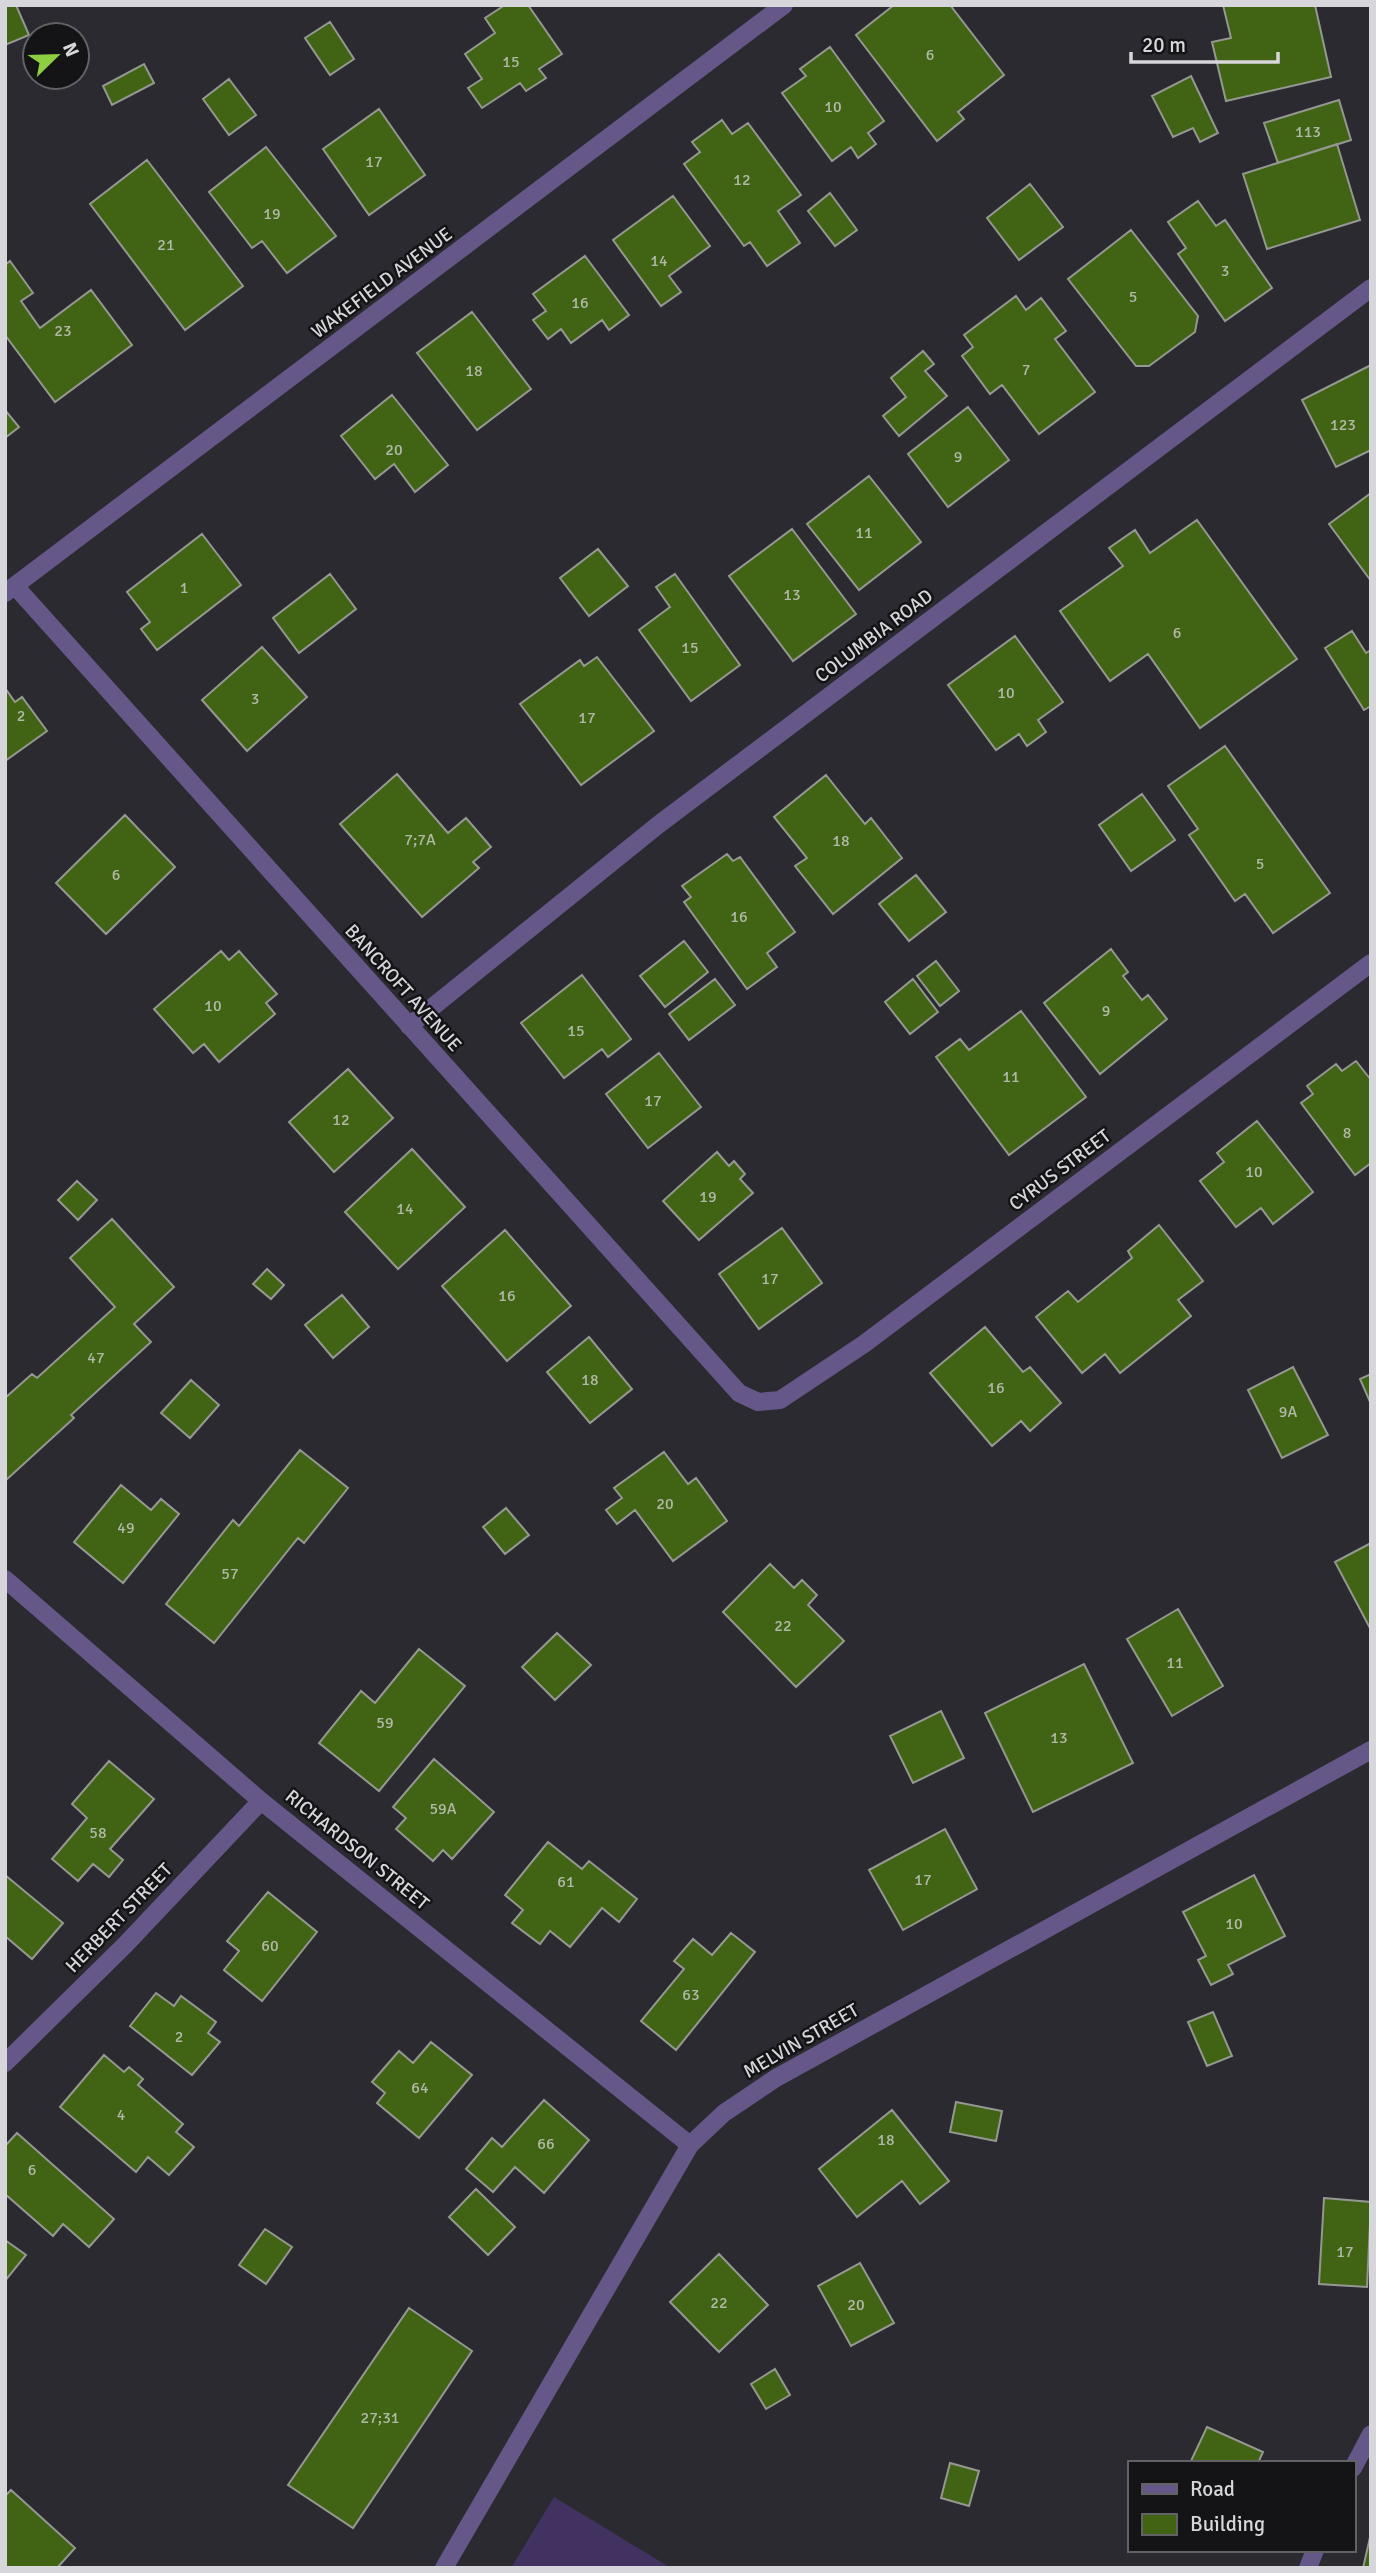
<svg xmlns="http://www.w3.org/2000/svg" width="1376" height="2573" font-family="Signika,sans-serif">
<rect width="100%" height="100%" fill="#2b2a30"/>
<path fill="#413261" d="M 554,2497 L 671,2568 L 511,2568 Z"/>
<path fill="#406314" stroke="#949891" stroke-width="2" d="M 5,5 L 16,5 L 29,35 L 5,45 Z
M 505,5 L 528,5 L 562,54 L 539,69 L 546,78 L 526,91 L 520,83 L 482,108 L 468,88 L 482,79 L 465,54 L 495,33 L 485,18 Z
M 894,5 L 950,5 L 1004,75 L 958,112 L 964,119 L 937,141 L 856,35 Z
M 1223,5 L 1315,5 L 1331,77 L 1226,101 L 1212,42 L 1231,38 Z
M 330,22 L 354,59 L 330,75 L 305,38 Z
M 830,47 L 884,121 L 868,133 L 876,144 L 858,158 L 851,147 L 832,161 L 782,93 L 806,76 L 800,69 Z
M 144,64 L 154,83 L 112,105 L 103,86 Z
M 1191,76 L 1218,133 L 1200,142 L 1193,128 L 1173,137 L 1152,96 Z
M 229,79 L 256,115 L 229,135 L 203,99 Z
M 1339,100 L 1351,140 L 1278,163 L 1264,123 Z
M 379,109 L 425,175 L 369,215 L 323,149 Z
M 722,120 L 732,134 L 748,123 L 801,195 L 778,211 L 800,243 L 767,266 L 750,242 L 744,246 L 684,164 L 700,152 L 692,142 Z
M 1337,144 L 1360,220 L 1267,249 L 1243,174 Z
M 266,147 L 336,236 L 287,273 L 262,241 L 252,248 L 209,192 Z
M 147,160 L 243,286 L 185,330 L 90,204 Z
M 1030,184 L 1063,227 L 1019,260 L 987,218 Z
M 830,193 L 857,230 L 835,246 L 808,211 Z
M 673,196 L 710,246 L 669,276 L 681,292 L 661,306 L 613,240 Z
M 1198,201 L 1216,226 L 1225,220 L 1272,288 L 1225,321 L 1178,254 L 1186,248 L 1168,222 Z
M 1131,230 L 1198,316 L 1195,332 L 1149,366 L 1136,366 L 1068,279 Z
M 585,256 L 629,315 L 609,330 L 602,320 L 571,343 L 561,329 L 548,339 L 533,320 L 546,311 L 533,294 Z
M 10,261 L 33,293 L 21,301 L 40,328 L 91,290 L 132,345 L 55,402 L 5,335 L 5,265 Z
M 1016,296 L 1026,310 L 1041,298 L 1066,331 L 1055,339 L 1095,392 L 1039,434 L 1002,385 L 990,394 L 962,356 L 973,347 L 964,335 Z
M 472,312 L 531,389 L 477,430 L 417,353 Z
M 923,351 L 934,364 L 925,371 L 947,396 L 899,436 L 883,416 L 906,397 L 891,378 Z
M 1371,365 L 1371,450 L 1336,467 L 1302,400 Z
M 392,395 L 448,465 L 415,492 L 394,464 L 375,479 L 341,436 Z
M 968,407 L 1009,460 L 948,507 L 908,454 Z
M 5,410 L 19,427 L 5,438 Z
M 869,476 L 921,542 L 859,590 L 807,524 Z
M 1371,493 L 1371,581 L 1329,524 Z
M 1197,520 L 1297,659 L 1200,728 L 1148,654 L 1110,681 L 1060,611 L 1123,566 L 1109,548 L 1135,530 L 1150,553 Z
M 792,529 L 856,614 L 793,661 L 729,576 Z
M 202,534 L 241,585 L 157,650 L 141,629 L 150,622 L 127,592 Z
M 598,549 L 628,586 L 589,616 L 560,578 Z
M 330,574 L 356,609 L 299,653 L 273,618 Z
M 675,574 L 740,665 L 691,701 L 639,630 L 670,607 L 656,587 Z
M 1352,631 L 1366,653 L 1371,650 L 1371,706 L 1364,710 L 1325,648 Z
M 1015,636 L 1063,702 L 1038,720 L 1046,732 L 1027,746 L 1019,734 L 996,750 L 948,685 Z
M 262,647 L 307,697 L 247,751 L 202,700 Z
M 597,657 L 654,731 L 581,785 L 520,704 L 580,660 L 584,666 Z
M 5,688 L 15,702 L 22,697 L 47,731 L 5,761 Z
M 1225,746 L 1330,893 L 1273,933 L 1245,894 L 1235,901 L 1189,835 L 1198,829 L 1168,786 Z
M 397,774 L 448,833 L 466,818 L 491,847 L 473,862 L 479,868 L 422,917 L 340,824 Z
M 826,775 L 865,824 L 871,818 L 902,858 L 833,914 L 795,866 L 807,858 L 774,817 Z
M 1142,794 L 1175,840 L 1131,871 L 1099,825 Z
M 125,815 L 175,867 L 106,934 L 56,883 Z
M 727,854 L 733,861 L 740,857 L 795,932 L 767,953 L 777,967 L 747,989 L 684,902 L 691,897 L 682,886 Z
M 916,875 L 946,912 L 909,941 L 879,904 Z
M 684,941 L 708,972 L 665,1007 L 640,976 Z
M 1111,949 L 1128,972 L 1123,976 L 1142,1000 L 1148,995 L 1167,1019 L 1100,1074 L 1044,1003 Z
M 221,951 L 229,960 L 239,951 L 277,994 L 266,1003 L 275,1014 L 219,1062 L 204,1044 L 193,1053 L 154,1009 Z
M 936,961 L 959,991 L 940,1006 L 917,976 Z
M 582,975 L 631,1039 L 608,1057 L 602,1049 L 564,1078 L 521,1023 Z
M 715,979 L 735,1005 L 689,1040 L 669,1014 Z
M 913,979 L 938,1012 L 910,1034 L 885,1002 Z
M 1021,1011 L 1086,1097 L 1009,1155 L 936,1057 L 960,1039 L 969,1050 Z
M 659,1053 L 701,1107 L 648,1148 L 606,1094 Z
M 1356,1061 L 1371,1080 L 1371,1163 L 1355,1175 L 1301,1103 L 1313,1094 L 1307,1086 L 1336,1064 L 1342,1071 Z
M 348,1069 L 393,1118 L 334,1172 L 289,1122 Z
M 1257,1121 L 1313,1192 L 1273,1224 L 1261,1208 L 1236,1227 L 1200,1181 L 1224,1162 L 1217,1153 Z
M 412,1149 L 465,1207 L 398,1269 L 345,1212 Z
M 717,1152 L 729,1166 L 734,1161 L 745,1174 L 740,1179 L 753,1193 L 699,1240 L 663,1201 Z
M 77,1181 L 97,1200 L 78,1220 L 58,1200 Z
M 112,1219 L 174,1287 L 134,1324 L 151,1342 L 71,1415 L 74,1418 L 5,1481 L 5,1398 L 32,1374 L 37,1378 L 115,1307 L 70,1258 Z
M 1159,1225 L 1203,1281 L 1178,1300 L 1191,1316 L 1120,1373 L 1105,1354 L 1082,1373 L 1036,1317 L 1068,1291 L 1078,1302 L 1132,1258 L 1128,1251 Z
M 782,1228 L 822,1283 L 759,1329 L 719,1274 Z
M 505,1230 L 571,1306 L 507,1361 L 442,1286 Z
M 267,1269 L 284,1285 L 271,1299 L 253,1284 Z
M 342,1295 L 369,1327 L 333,1358 L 305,1325 Z
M 985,1327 L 1023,1372 L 1030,1367 L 1061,1403 L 1030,1431 L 1021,1421 L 992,1446 L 930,1373 Z
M 589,1337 L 632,1389 L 590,1423 L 547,1372 Z
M 1293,1367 L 1328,1435 L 1282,1458 L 1248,1390 Z
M 1371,1374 L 1371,1404 L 1360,1379 Z
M 191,1380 L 219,1405 L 190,1438 L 161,1413 Z
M 300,1450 L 348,1488 L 304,1543 L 298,1538 L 214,1643 L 166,1604 L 233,1520 L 239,1526 Z
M 664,1452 L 688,1484 L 696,1478 L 727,1521 L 673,1561 L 635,1510 L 617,1524 L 606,1510 L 622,1498 L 614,1488 Z
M 121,1485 L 151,1510 L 161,1499 L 179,1514 L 123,1583 L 74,1542 Z
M 506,1508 L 529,1535 L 505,1554 L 483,1527 Z
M 1371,1543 L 1371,1630 L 1335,1562 Z
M 770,1564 L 794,1588 L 802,1580 L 817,1595 L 808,1605 L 844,1641 L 796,1687 L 723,1612 Z
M 1178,1609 L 1223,1686 L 1172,1716 L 1127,1639 Z
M 557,1633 L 591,1665 L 555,1700 L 522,1667 Z
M 419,1649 L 465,1686 L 379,1791 L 319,1743 L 361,1691 L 375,1703 Z
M 1084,1664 L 1133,1763 L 1033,1812 L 985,1713 Z
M 941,1711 L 964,1758 L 913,1783 L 890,1736 Z
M 434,1759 L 494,1812 L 452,1859 L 443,1850 L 433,1861 L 396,1829 L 406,1818 L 393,1807 Z
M 109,1761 L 154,1799 L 110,1849 L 123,1860 L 109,1877 L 93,1864 L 78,1881 L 52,1859 L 87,1818 L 72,1804 Z
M 945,1829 L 977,1889 L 903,1930 L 869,1870 Z
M 548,1842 L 582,1869 L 589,1861 L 637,1899 L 619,1922 L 602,1908 L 570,1947 L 550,1931 L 540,1944 L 512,1923 L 523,1910 L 505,1895 Z
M 5,1875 L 63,1923 L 32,1959 L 5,1936 Z
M 1254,1875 L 1285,1936 L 1228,1965 L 1233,1974 L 1211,1985 L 1198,1960 L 1206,1956 L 1183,1912 Z
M 268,1892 L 317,1932 L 262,2001 L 224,1970 L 239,1951 L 227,1941 Z
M 731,1933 L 755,1952 L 676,2050 L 641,2021 L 684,1969 L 674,1961 L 693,1939 L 712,1955 Z
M 156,1993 L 174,2006 L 181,1996 L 216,2022 L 208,2033 L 220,2042 L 192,2075 L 130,2026 Z
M 1213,2012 L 1232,2056 L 1207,2066 L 1188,2022 Z
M 431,2042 L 472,2075 L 419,2138 L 377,2103 L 385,2093 L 372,2082 L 399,2051 L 413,2063 Z
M 104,2055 L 124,2072 L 129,2067 L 143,2079 L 138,2085 L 183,2124 L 176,2132 L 194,2147 L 169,2175 L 148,2157 L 136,2172 L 60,2107 Z
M 544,2100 L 589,2140 L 544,2193 L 515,2167 L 493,2192 L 466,2169 L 492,2138 L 502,2147 Z
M 956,2102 L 1002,2111 L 996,2141 L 950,2132 Z
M 892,2110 L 949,2181 L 920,2204 L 902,2181 L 857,2217 L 819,2169 Z
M 17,2133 L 114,2219 L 89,2247 L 63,2224 L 53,2236 L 5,2194 L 5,2146 Z
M 476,2189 L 515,2227 L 488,2255 L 449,2217 Z
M 1324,2198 L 1371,2202 L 1367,2287 L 1319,2284 Z
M 265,2229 L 292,2247 L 266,2284 L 239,2265 Z
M 5,2240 L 26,2255 L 5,2281 Z
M 719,2254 L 768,2305 L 719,2352 L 670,2302 Z
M 860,2263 L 894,2323 L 851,2346 L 818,2286 Z
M 409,2308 L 472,2351 L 353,2528 L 288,2485 Z
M 775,2369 L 790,2395 L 766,2409 L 751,2384 Z
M 1207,2427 L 1263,2452 L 1258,2463 L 1190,2463 Z
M 950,2463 L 979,2471 L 969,2506 L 941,2498 Z
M 11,2490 L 75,2548 L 57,2568 L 5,2568 L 5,2496 Z
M 1371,2533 L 1371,2568 L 1363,2568 Z"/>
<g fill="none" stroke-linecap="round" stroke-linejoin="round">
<path stroke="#655788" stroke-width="18" d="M 15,586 L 739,1393 L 758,1402 L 780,1400 L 864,1344 L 1371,963
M 5,593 L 784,5
M 409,1026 L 658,825 L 1371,288
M 5,1579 L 261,1801 L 690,2145
M 5,2063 L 125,1945 L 261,1801
M 1353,2468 L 1371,2434
M 444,2568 L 690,2145 L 724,2113 L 776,2078 L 1371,1750
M 1308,2568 L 1315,2550"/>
</g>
<g text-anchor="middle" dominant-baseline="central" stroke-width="5" stroke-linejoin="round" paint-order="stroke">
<g font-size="16" fill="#b1b9a8">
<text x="930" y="55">6</text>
<text x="511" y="62">15</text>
<text x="833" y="107">10</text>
<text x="1308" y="132">113</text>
<text x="374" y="162">17</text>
<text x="742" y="180">12</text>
<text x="272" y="214">19</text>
<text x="166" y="245">21</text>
<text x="659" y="261">14</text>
<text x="1225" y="271">3</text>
<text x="1133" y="297">5</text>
<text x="580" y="303">16</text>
<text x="63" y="331">23</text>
<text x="1026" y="370">7</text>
<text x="474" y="371">18</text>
<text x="1343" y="425">123</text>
<text x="394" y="450">20</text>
<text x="958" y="457">9</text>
<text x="864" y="533">11</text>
<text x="184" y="588">1</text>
<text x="792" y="595">13</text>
<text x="1177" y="633">6</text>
<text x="690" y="648">15</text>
<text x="1006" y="693">10</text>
<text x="255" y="699">3</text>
<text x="21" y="716">2</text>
<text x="587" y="718">17</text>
<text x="420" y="840">7;7A</text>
<text x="841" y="841">18</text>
<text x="1260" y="864">5</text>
<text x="116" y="875">6</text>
<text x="739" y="917">16</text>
<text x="213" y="1006">10</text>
<text x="1106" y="1011">9</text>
<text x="576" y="1031">15</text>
<text x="1011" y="1077">11</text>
<text x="653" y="1101">17</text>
<text x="341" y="1120">12</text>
<text x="1347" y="1133">8</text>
<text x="1254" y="1172">10</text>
<text x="708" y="1197">19</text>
<text x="405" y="1209">14</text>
<text x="770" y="1279">17</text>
<text x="507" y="1296">16</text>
<text x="96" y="1358">47</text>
<text x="590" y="1380">18</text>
<text x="996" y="1388">16</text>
<text x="1288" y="1412">9A</text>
<text x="665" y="1504">20</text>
<text x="126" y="1528">49</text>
<text x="230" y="1574">57</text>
<text x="783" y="1626">22</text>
<text x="1175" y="1663">11</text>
<text x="385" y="1723">59</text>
<text x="1059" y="1738">13</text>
<text x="443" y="1809">59A</text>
<text x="98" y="1833">58</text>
<text x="923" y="1880">17</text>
<text x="566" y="1882">61</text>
<text x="1234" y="1924">10</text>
<text x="270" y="1946">60</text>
<text x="691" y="1995">63</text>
<text x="179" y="2037">2</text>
<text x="420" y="2088">64</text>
<text x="121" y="2115">4</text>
<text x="886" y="2140">18</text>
<text x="546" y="2144">66</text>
<text x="32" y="2170">6</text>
<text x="1345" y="2252">17</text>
<text x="719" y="2303">22</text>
<text x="856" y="2305">20</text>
<text x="380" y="2418">27;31</text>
</g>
<g font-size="19" fill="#d7d6da" stroke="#141316">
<text transform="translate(382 283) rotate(-37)">WAKEFIELD AVENUE</text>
<text transform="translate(874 636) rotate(-37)">COLUMBIA ROAD</text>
<text transform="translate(403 988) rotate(48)">BANCROFT AVENUE</text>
<text transform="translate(1060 1170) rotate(-37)">CYRUS STREET</text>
<text transform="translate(357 1850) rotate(39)">RICHARDSON STREET</text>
<text transform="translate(119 1918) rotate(-46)">HERBERT STREET</text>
<text transform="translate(801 2041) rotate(-30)">MELVIN STREET</text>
</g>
</g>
<rect width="1376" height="2573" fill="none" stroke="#d7d6da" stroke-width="14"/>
<rect x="1128" y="2461" width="228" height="91" fill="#141316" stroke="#626164" stroke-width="2"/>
<rect x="1142" y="2484" width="35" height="10" fill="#655788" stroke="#626164" stroke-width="2"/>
<text x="1190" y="2496" font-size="21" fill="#d7d6da">Road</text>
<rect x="1142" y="2514" width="35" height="21" fill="#406314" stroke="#626164" stroke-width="2"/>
<text x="1190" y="2531" font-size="21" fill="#d7d6da">Building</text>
<g transform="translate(56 56) rotate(67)"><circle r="33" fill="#141316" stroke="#626164" stroke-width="2"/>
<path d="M0-5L12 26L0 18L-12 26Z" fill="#8ece43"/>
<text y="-10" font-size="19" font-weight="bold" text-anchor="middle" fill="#d7d6da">N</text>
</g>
<path d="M1131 52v10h147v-10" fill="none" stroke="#d7d6da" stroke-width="3.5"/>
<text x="1142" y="52" font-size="21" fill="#d7d6da" stroke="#141316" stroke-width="5" paint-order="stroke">20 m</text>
</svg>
